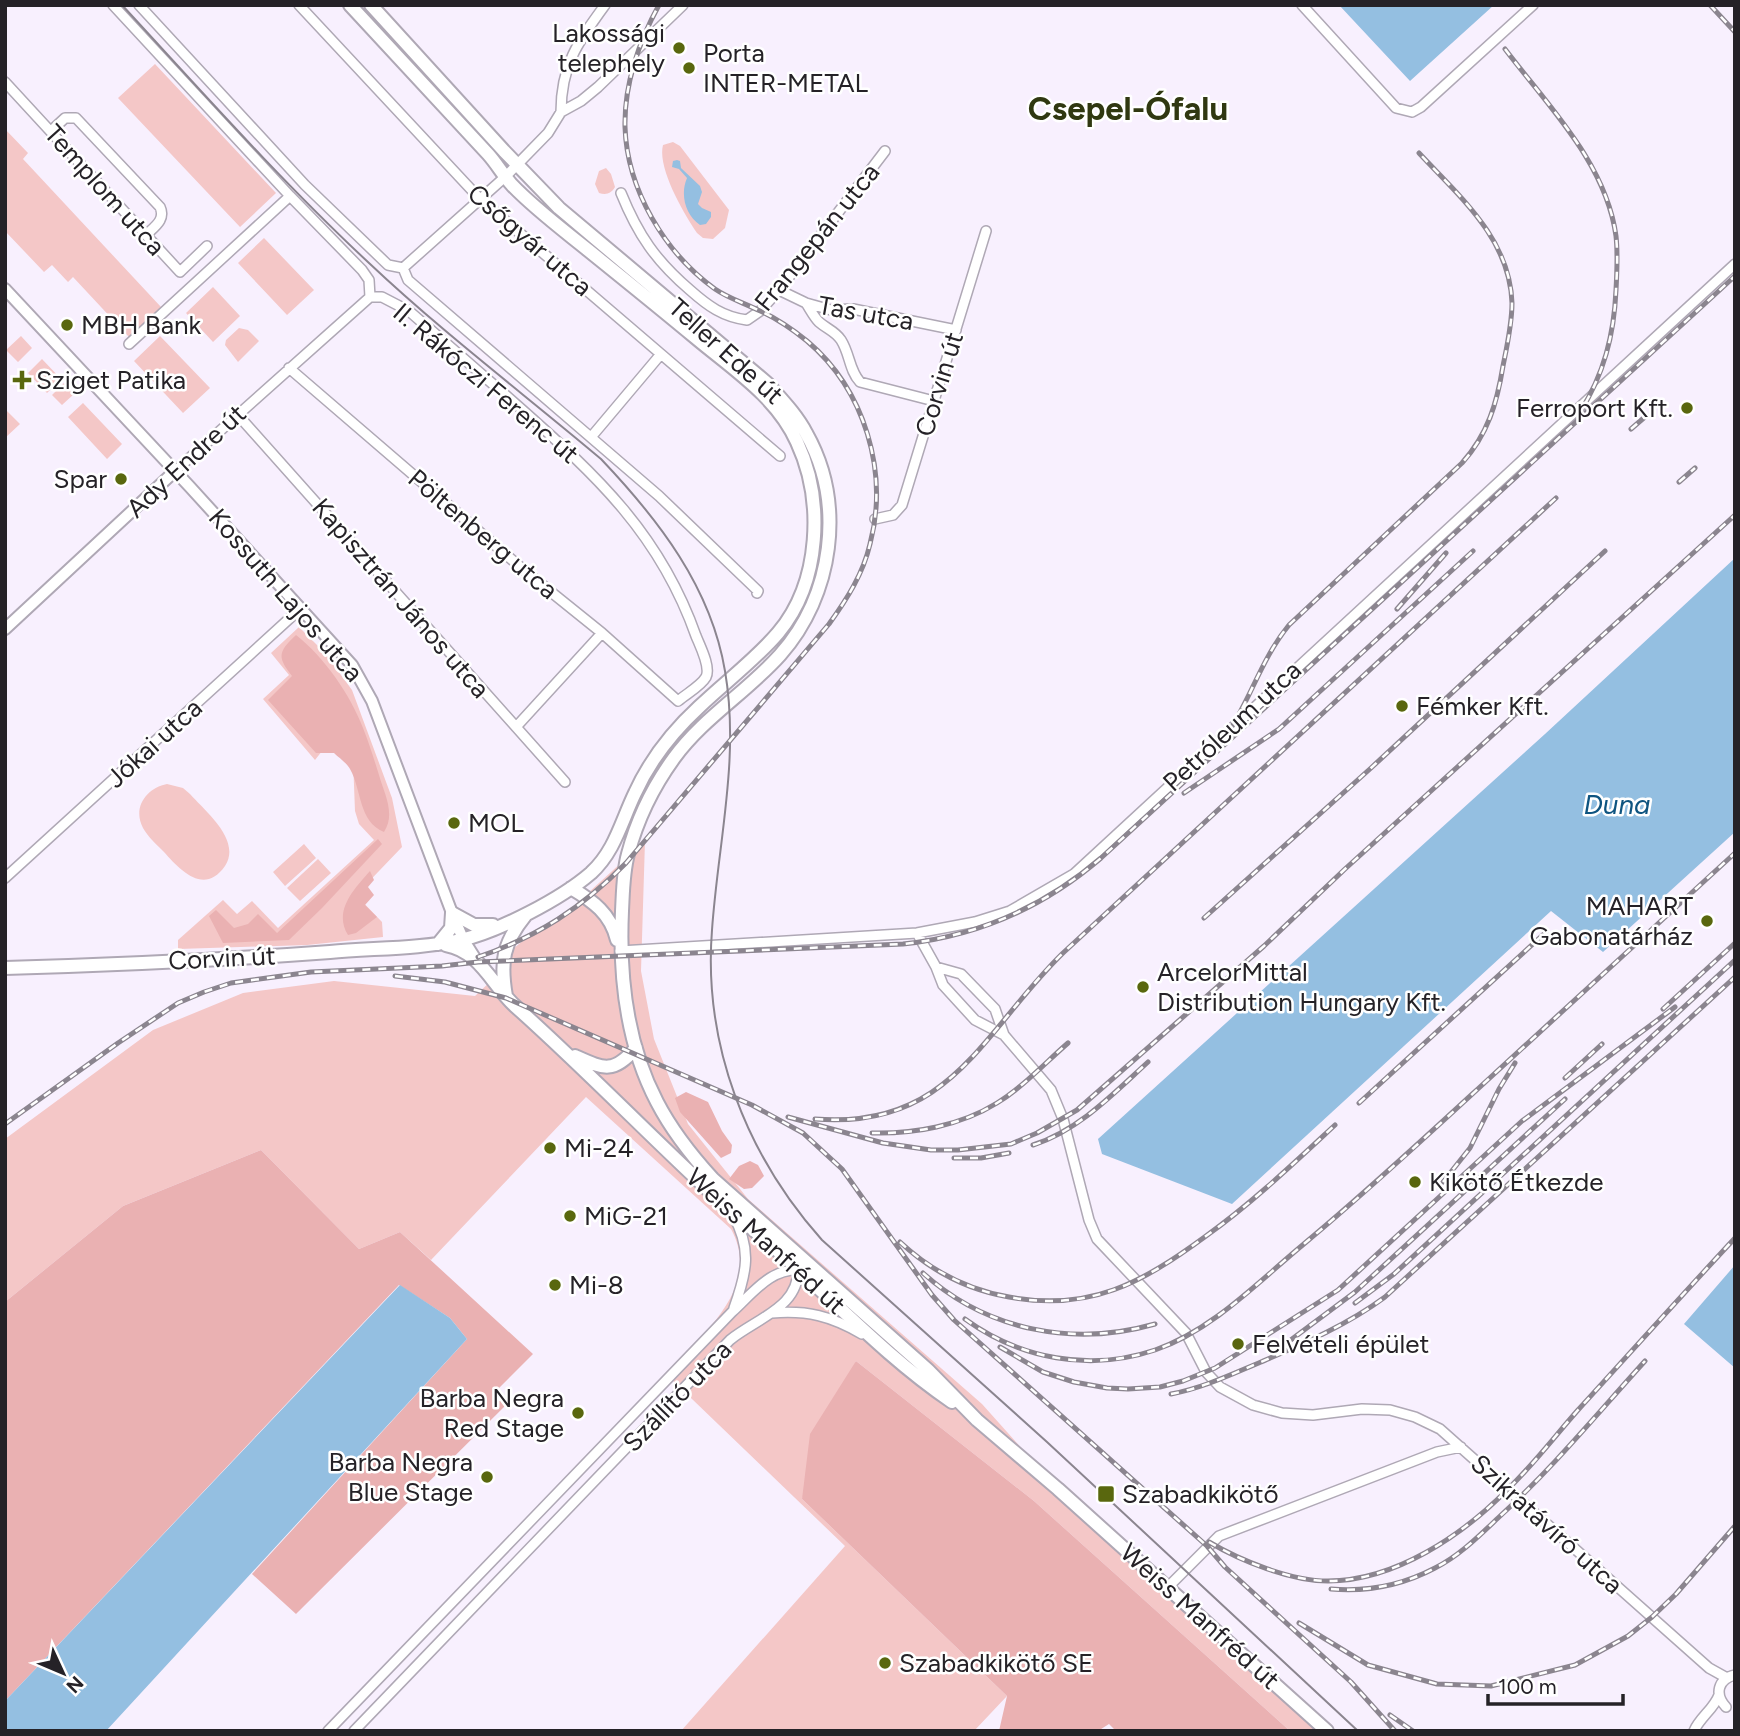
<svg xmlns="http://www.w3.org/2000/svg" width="1740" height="1736" font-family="Figtree,sans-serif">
<rect width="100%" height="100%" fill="#f8f0fe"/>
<path fill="#f4c7c7" d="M 155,64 L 276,193 L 240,227 L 118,98 Z
M 5,129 L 28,153 L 23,159 L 161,307 L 129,337 L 73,277 L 68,282 L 52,265 L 44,272 L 5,231 Z
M 673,142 L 680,146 L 729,210 L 725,228 L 713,239 L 703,238 L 697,233 C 684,214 657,168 663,145 Z
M 606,168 L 611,174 L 615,187 C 611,194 606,195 599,193 L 595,184 L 599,171 Z
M 264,238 L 314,290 L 287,315 L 238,263 Z
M 213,287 L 240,316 L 213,342 L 186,313 Z
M 239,328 L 248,330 L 259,341 L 238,362 L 225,345 L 226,340 Z
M 21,336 L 32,348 L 18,362 L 6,350 Z
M 160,336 L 210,388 L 183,413 L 134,361 Z
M 42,359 L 61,379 L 47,393 L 28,373 Z
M 64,383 L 74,394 L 62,405 L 52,395 Z
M 83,403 L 122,444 L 107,459 L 68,417 Z
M 5,409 L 20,424 L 5,438 Z
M 299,627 L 324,652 L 352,690 L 392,798 L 402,847 L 356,895 L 382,922 L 383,937 L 307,945 L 178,949 L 178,940 L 223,900 L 237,914 L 252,901 L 278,928 L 374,840 L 359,824 L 355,811 L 353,759 L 330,741 L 315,760 L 263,699 L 289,675 L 271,653 Z
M 167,784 L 183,788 L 190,794 C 205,811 242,840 225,866 C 204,896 180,870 164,852 C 157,845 148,837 143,828 C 132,807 147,788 167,784 Z
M 645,841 L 641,971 L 654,1039 L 688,1124 L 748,1199 L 982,1404 L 1058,1489 L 1327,1731 L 1290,1731 L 1034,1501 L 856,1361 L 802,1499 L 1007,1696 L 974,1731 L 681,1731 L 845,1546 L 666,1374 C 702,1334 763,1288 731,1229 L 586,1097 L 431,1260 L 400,1232 L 359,1249 L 261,1150 L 123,1206 L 5,1302 L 5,1139 L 153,1030 L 243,993 L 334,981 L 475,996 L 510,963 L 513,949 L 525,939 L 553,925 Z
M 304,844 L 316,858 L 285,886 L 273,872 Z
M 318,859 L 331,873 L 300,901 L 287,888 Z"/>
<path fill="#eab1b2" d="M 296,635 C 324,657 350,694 363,728 C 369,743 374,759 379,775 C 384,793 396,814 384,832 C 358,821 362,790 350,769 C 347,763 339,758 334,753 L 316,753 L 268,700 L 292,676 C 277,657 278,652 296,635 Z
M 378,839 L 382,844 L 322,908 L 289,940 L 223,943 L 209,916 L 216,910 L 234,928 L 248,924 L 258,914 L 277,933 Z
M 370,871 L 374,880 L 368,887 L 374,895 L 365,905 L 377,917 L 356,933 L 348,935 C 333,911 354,889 370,871 Z
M 686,1092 L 708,1102 L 722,1131 L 732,1145 L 731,1153 L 721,1158 L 680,1112 L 675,1098 Z
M 261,1150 L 359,1249 L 400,1232 L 533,1354 L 496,1391 L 508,1403 L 296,1614 L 252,1574 L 467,1339 L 450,1318 L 399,1285 L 5,1701 L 5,1302 L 123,1206 Z
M 750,1161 L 758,1165 L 764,1176 L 752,1188 L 744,1189 L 729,1179 L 739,1166 Z
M 856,1361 L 1034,1501 L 1290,1731 L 1116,1731 L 1109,1724 L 1098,1731 L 999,1731 L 1007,1696 L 802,1499 L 810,1434 Z"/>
<path fill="#94bfe1" d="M 1339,5 L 1494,5 L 1410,81 Z
M 677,160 L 680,161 L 681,168 L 700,186 L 702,192 L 698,204 L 702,208 L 711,212 L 711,217 L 706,224 L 700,225 C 685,215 680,194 687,178 L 679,169 L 672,167 L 673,161 Z
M 1735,558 L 1735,832 L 1603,952 L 1551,911 L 1232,1204 L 1102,1154 L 1098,1139 L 1545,734 Z
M 1735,1265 L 1735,1368 L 1684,1324 Z
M 400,1285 L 450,1318 L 467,1339 L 106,1731 L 5,1731 L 5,1701 Z"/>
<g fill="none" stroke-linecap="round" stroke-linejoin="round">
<defs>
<path id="minor" d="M 113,5 L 290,196 L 362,270 L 369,280 L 370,297
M 139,5 L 305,185 L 388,265 L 403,268
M 299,5 L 480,199 L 780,456
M 1302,5 L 1396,108 L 1412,112 L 1421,107 L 1533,5
M 5,82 L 180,272 L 207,246
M 561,112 C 561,65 578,42 605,5
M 51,131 L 65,118 L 76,118 L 160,207 C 166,220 154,227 146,235
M 621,193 C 638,235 656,261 690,290 C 708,306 723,317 747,320 L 760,311 L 779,290 L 885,151
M 403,268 L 408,280 L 659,496 L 758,591 L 757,593
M 403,268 L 505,177 L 548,133 L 561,112 L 581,101 L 598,87 L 683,5
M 779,290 L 806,303 L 831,310 L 853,309 L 956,330
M 806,303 C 810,309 814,317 819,322 C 827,329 835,331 841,340 C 850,354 849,370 860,382 L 934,401
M 129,344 L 290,196
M 289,368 L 525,571 L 602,633 L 678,701 C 686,694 701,686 706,677 C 711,667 700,646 696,636 C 660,534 597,476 518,406 C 482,375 446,343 409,311 L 382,297 L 370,297
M 237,414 L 565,782
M 592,436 L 661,354
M 175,471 L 370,297
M 875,519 L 893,515 L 902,505 L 986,231
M 516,727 L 602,633
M 5,878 L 301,608
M 917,933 L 936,967 L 943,985 L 975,1020 L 1004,1035 L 1051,1090 L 1063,1119 L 1089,1220 L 1097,1239 L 1186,1333 L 1206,1372 L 1220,1387 L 1253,1405 L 1282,1413 L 1313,1415 L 1362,1409 L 1390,1410 L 1415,1417 L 1440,1429 L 1709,1668 L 1727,1678
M 620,951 L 917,933 L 975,922 L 1010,911 L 1074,874 L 1735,264
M 936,967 L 961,974 L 995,1009 L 1004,1035
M 733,1215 C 752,1249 747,1272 734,1308
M 772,1313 C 807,1310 831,1316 862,1334
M 1168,1587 L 1219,1536 L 1437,1452 L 1461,1447
M 1726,1707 C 1714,1694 1718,1679 1735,1675
M 328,1731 L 732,1312 C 753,1293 771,1267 802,1270
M 354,1731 L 730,1340 C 757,1318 801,1307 798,1266
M 1694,1731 C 1700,1717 1714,1709 1719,1695"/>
<path id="tertiary" d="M 5,289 L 190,487 L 352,665 L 372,701 L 452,913 L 463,939 L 475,958
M 5,629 L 175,471"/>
<path id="secondary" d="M 371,5 L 504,151 L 559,208 L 767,383 C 781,399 796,414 806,433 C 846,504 833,595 780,655 C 747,692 703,718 674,758 C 653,787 637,820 628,854 C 623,872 623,892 622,911 C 619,977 626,1043 657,1102 C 672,1131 691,1155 713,1179 L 928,1370 L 977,1420 L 1058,1489 L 1327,1731
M 571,888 C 593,901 611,914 617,940
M 452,913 L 474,925 L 493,925
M 438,944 L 451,928 L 452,913
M 446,945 C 480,951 492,985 515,1006 C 579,1063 638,1124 700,1182 C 732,1213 767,1240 799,1270 C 849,1316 896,1364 952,1402
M 5,968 C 113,965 222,960 330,952 C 373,948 418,949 461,940 C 499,931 561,899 591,873 C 615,851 621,822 635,793 C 650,760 673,731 699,707 C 725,682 755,660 778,633 C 821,582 824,500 797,442 C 777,397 733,369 696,338 C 660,308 624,279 588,250 C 562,229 535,209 512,185 C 503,175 497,164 488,154 L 350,5
M 506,996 C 500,962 503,943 525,916
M 575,1056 C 604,1069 613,1074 636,1048"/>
</defs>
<use href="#minor" stroke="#afa8b5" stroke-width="12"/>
<use href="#tertiary" stroke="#afa8b5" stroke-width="14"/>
<use href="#secondary" stroke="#afa8b5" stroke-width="16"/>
<use href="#minor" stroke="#fff" stroke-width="9"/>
<use href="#tertiary" stroke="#fff" stroke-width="10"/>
<use href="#secondary" stroke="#fff" stroke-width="12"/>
<path stroke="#8b858f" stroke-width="2" d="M 122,5 C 203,93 282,182 369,263 C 442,332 524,394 601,459 C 658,519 711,587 725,671 C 740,758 718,843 712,930 C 703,1044 746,1155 822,1240 L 1047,1442 L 1358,1731"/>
<defs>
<path id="rail" d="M 1710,5 L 1735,32
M 1505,49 C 1548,106 1606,163 1616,236 C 1618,254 1617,272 1616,290 C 1614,335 1604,374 1580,412
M 1631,429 L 1646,416
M 1679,482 L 1695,468
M 1397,609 L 1446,553
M 1226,736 C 1250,701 1261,659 1289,625 L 1462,463 C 1488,434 1497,403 1503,366 C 1507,346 1512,324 1512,303 C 1510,239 1460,197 1419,153
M 1184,793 L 1279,729 L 1473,551
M 1204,918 L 1371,768 L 1605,551
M 478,957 C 537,937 582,908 626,863 L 829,624 C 847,599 863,574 870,544 C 889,472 865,390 807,341 C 792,329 776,318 758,310 C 744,303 728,298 715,289 C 665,253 627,190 625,127 C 624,85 639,41 659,5
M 395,976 L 445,982 L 506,998 L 752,1105 L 803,1133 L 842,1169 L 932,1295 L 954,1320 L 1207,1546 L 1225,1567 L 1351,1682 L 1395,1731
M 1663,1009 L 1735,943
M 1565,1078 L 1602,1044
M 1359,1103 L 1546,932
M 788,1117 L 883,1143 L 931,1150 L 958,1150 L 1011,1144 L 1037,1133 L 1077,1110 L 1264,946 L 1345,869 L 1735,515
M 815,1119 C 951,1130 982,1032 1063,953 L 1556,498
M 5,1124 L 118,1043 L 178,1003 L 204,992 L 231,983 L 311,972 L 442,966 L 478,962 L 903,944 C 978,936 1044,907 1101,858 L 1735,276
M 872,1133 C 914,1134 960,1126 997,1103 C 1023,1087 1045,1063 1068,1043
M 1033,1145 C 1079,1130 1113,1094 1148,1062
M 954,1158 L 981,1158 L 1009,1153
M 1443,1182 L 1470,1148 L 1499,1089 L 1515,1063
M 900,1242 C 930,1270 968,1290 1009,1297 C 1090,1312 1142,1283 1206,1236 C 1252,1203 1293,1164 1335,1125
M 923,1273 C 987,1331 1074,1347 1155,1324
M 1355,1303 L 1394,1274 L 1735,960
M 965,1319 C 1020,1359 1090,1372 1155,1350 C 1213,1330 1259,1281 1305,1243 C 1370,1189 1431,1132 1493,1075 C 1574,1001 1654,927 1735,853
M 1284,1345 L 1355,1292 L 1565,1099
M 1000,1347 L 1043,1372 L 1074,1382 L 1107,1388 L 1128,1389 L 1160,1387 L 1183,1381 L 1215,1368 L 1338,1290 L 1522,1121 L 1675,1007
M 1171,1394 C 1203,1388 1232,1374 1261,1362 C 1305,1343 1347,1325 1385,1297 L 1735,977
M 1209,1542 C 1241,1561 1291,1581 1328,1581 C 1395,1581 1463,1535 1508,1489 C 1533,1465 1555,1436 1578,1410 C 1630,1353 1682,1295 1735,1238
M 1331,1589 C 1367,1592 1403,1585 1435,1568 C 1459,1556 1479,1536 1498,1518 C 1551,1470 1597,1414 1645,1361
M 1299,1623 L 1368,1665 L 1437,1684 L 1491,1686 L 1575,1665 L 1628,1636 L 1652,1617 L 1676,1594 L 1735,1526
M 1390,1715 L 1413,1731"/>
</defs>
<use href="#rail" stroke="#8b858f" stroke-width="5"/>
<use href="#rail" stroke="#fff" stroke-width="2.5" stroke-dasharray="8" stroke-linecap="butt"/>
</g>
<g fill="#59670e" stroke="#fff" stroke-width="2.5">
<circle cx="679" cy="48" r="7"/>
<circle cx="689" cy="68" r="7"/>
<circle cx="67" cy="325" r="7"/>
<path d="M18.5 369.5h7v7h7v7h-7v7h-7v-7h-7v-7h7z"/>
<circle cx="1687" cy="408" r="7"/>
<circle cx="121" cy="479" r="7"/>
<circle cx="1402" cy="706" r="7"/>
<circle cx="454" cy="823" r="7"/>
<circle cx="1707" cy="921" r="7"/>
<circle cx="1143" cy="987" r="7"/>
<circle cx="550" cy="1148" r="7"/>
<circle cx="1415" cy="1182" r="7"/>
<circle cx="570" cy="1216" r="7"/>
<circle cx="555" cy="1285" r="7"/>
<circle cx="1238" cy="1344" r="7"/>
<circle cx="578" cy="1413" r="7"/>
<circle cx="487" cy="1477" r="7"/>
<rect x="1097" y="1485" width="18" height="18" rx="3.5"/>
<circle cx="885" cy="1663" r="7"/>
</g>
<g text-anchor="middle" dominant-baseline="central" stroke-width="5" stroke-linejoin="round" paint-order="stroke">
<g font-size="26" fill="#252227" stroke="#fff" text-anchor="start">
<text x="665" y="33" text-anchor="end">Lakossági<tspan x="665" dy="30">telephely</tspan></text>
<text x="703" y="53">Porta<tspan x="703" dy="30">INTER-METAL</tspan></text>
<text x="81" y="325">MBH Bank</text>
<text x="36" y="380">Sziget Patika</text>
<text x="1673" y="408" text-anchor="end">Ferroport Kft.</text>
<text x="107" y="479" text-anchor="end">Spar</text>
<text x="1416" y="706">Fémker Kft.</text>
<text x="468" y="823">MOL</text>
<text x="1693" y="906" text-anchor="end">MAHART<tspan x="1693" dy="30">Gabonatárház</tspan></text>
<text x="1157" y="972">ArcelorMittal<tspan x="1157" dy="30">Distribution Hungary Kft.</tspan></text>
<text x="564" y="1148">Mi-24</text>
<text x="1429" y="1182">Kikötő Étkezde</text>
<text x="584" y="1216">MiG-21</text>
<text x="569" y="1285">Mi-8</text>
<text x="1252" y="1344">Felvételi épület</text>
<text x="564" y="1398" text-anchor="end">Barba Negra<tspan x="564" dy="30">Red Stage</tspan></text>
<text x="473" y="1462" text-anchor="end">Barba Negra<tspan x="473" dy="30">Blue Stage</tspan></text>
<text x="1122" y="1494">Szabadkikötő</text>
<text x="899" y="1663">Szabadkikötő SE</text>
</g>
<g font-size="26" fill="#252227" stroke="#fff">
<text transform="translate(105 190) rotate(48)">Templom utca</text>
<text transform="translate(817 237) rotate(-51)">Frangepán utca</text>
<text transform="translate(530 240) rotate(41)">Csőgyár utca</text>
<text transform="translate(866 313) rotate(10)">Tas utca</text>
<text transform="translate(726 351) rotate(42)">Teller Ede út</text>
<text transform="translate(486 383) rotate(40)">II. Rákóczi Ferenc út</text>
<text transform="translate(939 384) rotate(-73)">Corvin út</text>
<text transform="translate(186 461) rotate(-43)">Ady Endre út</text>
<text transform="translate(483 534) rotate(40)">Pöltenberg utca</text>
<text transform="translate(286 595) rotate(49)">Kossuth Lajos utca</text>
<text transform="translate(401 598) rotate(49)">Kapisztrán János utca</text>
<text transform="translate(1232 726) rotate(-43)">Petróleum utca</text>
<text transform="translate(154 743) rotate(-42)">Jókai utca</text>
<text transform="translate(222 958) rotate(-3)">Corvin út</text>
<text transform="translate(766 1241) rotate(42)">Weiss Manfréd út</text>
<text transform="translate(677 1396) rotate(-46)">Szállító utca</text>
<text transform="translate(1547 1524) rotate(42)">Szikratávíró utca</text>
<text transform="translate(1200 1616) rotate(42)">Weiss Manfréd út</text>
</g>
<g font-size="28" font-style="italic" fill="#0e5480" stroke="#fff">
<text x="1617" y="804">Duna</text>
</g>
<g font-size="33" font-weight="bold" fill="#303811" stroke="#fff">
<text x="1128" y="108">Csepel-Ófalu</text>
</g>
</g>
<rect width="1740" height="1736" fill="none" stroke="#252227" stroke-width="14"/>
<g transform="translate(63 1673) rotate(134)" stroke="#ffffff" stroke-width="5" paint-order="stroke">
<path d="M0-5L12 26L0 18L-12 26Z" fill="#252227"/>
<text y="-10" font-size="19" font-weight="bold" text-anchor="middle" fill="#252227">N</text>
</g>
<path d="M1488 1694v10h135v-10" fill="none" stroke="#252227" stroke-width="3.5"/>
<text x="1498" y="1694" font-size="21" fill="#252227" stroke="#ffffff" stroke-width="5" paint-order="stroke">100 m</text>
</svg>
